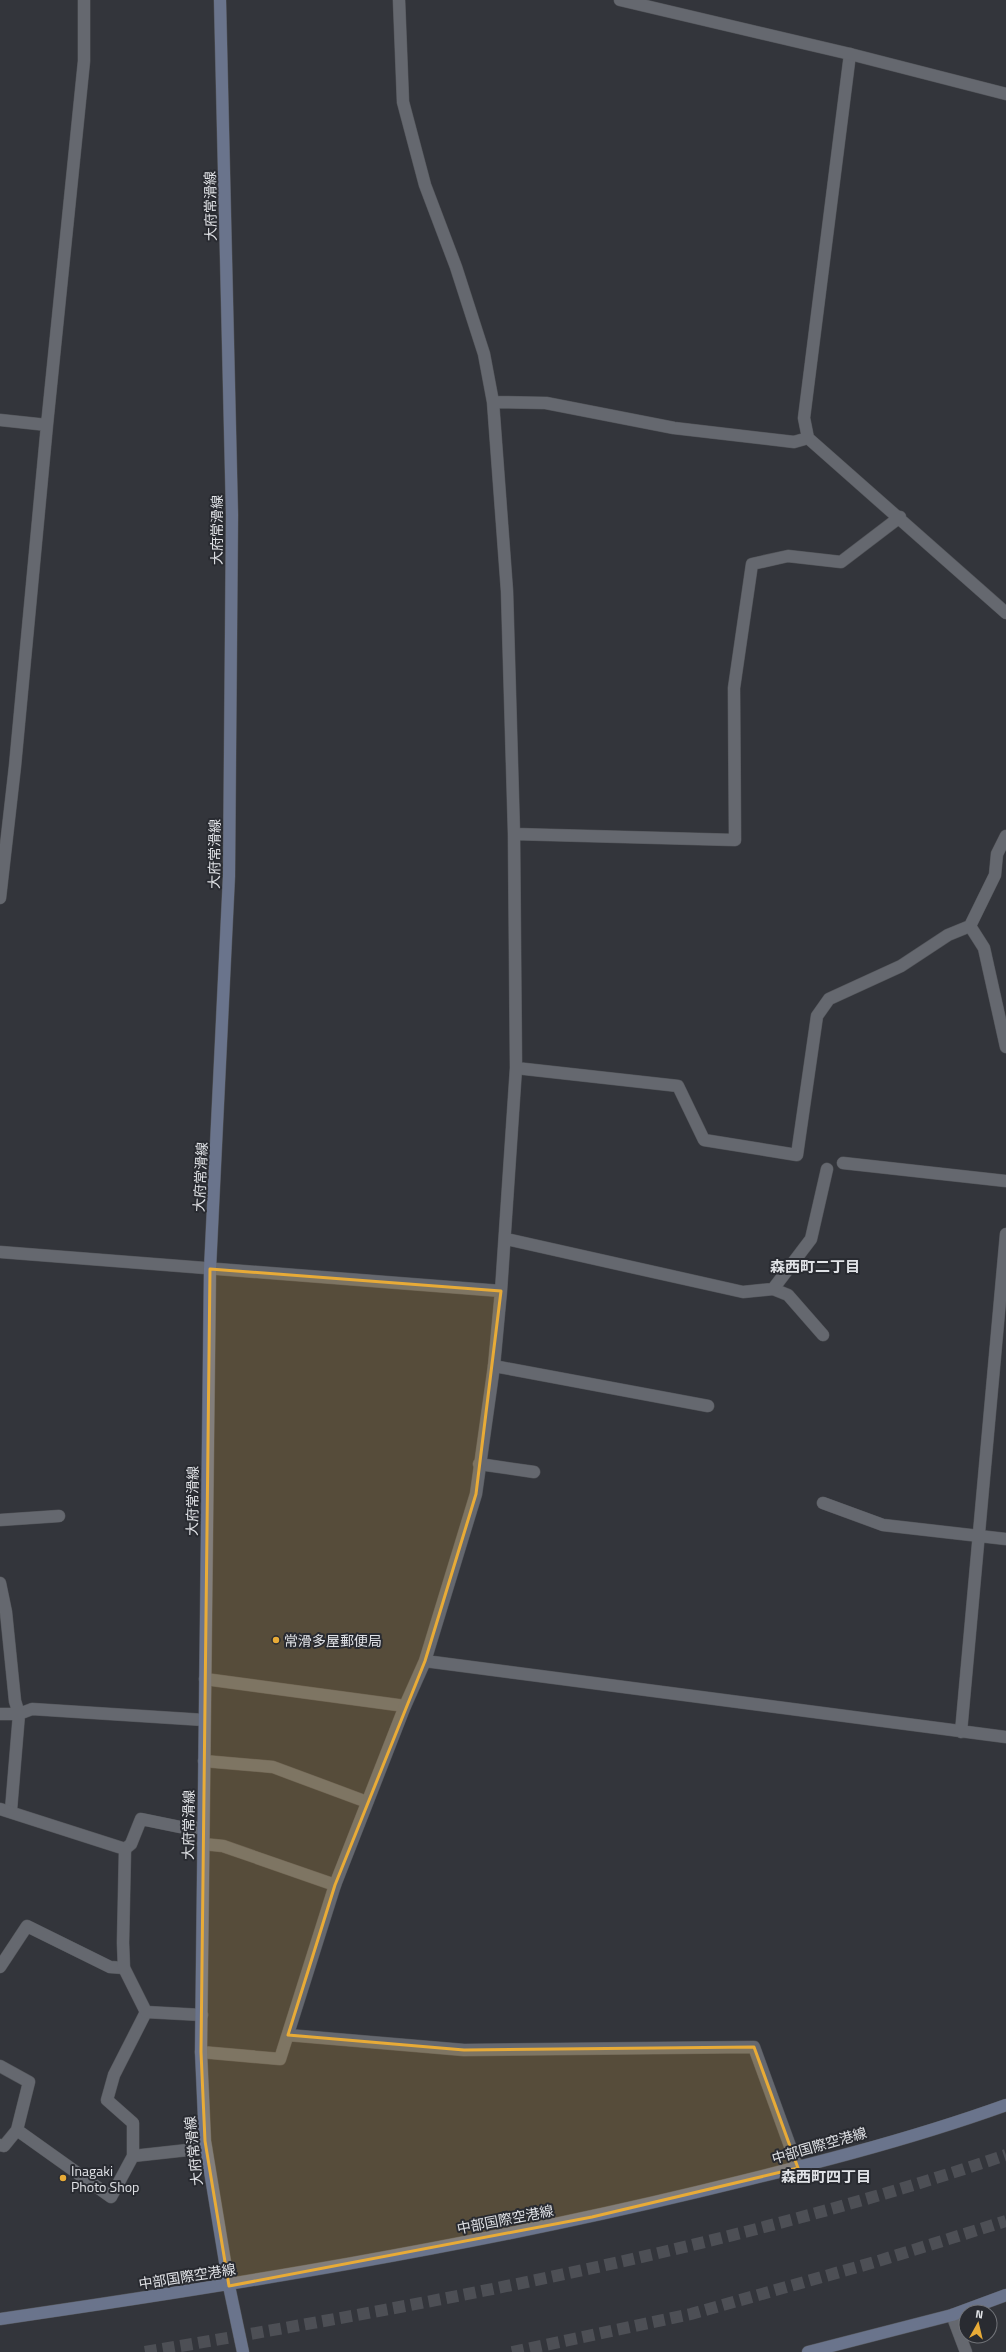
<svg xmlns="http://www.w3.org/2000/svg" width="1006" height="2352" font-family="'Titillium Web','Noto Sans JP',sans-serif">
<rect width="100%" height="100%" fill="#33353b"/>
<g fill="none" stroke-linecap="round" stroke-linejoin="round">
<path stroke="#4d4f55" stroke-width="12" stroke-dasharray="12 6" stroke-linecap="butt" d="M 145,2352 C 435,2303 727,2250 1006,2155
M 512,2352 L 691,2314 L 875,2262 L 1006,2221"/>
<defs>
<path id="service" d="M 773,1289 L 788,1295 L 823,1335
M 494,1366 L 708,1406
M 479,1464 L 534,1472
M 0,1520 L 59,1516
M 0,1583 L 6,1612 L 15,1701 L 19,1714 L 11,1810
M 205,1679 L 405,1706
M 0,1714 L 19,1714 L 32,1709 L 204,1720
M 204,1761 L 273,1767 L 367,1802
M 203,1844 L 223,1846 L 335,1885
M 125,1849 L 131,1844 L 141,1819 L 180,1827 L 203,1828
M 0,1967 L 27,1926 L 110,1967 L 124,1968
M 0,2066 L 29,2082 L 17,2130 L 111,2197 L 133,2156 L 206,2148
M 0,2145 L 4,2146 L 17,2130
M 133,2156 L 133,2123 L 107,2100 L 114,2075 L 146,2012"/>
<path id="minor" d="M 850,54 L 804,418 L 808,438 L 1006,613
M 493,402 L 546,403 L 674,428 L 794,442 L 808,438
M 0,420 L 47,425
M 514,834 L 735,840 L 734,688 L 752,564 L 788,556 L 841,562 L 900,517
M 1006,836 L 997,854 L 995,875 L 970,926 L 984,948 L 1006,1047
M 0,898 L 15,766 L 47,425 L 84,61 L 84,0
M 516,1068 L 678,1086 L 704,1140 L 797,1155 L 817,1016 L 829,999 L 901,966 L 948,935 L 970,926
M 843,1163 L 1006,1181
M 506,1239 L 743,1292 L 773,1289 L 811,1239 L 827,1169
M 0,1252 L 501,1291
M 823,1503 L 883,1525 L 1006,1539
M 425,1661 L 1006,1737
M 961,1732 L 1006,1234
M 0,1809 L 125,1849 L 123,1943 L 124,1968 L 146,2012 L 202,2015
M 288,2035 L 464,2050 L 754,2047 L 798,2168
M 201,2052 L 280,2059 L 335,1885 L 405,1706 L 425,1661 L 476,1494 L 494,1366 L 501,1291 L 516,1068 L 514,834 L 507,591 L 493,402 L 484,354 L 456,267 L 425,185 L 403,102 L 399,0"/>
<path id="tertiary" d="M 620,0 L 850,54 L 1006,94
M 952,2315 L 966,2352"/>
<path id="secondary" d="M 220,0 L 232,515 L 229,876 L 210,1269 L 201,2052 L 205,2141 L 229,2286 L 243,2352
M 0,2319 C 234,2285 468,2247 697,2192 C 801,2167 906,2141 1006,2105
M 808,2352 L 952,2315 L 1006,2295"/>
</defs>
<use href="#service" stroke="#525459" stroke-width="13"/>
<use href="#minor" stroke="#525459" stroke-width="13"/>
<use href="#tertiary" stroke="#525459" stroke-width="13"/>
<use href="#secondary" stroke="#525459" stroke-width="13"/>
<use href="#service" stroke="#65686f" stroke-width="12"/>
<use href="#minor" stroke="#65686f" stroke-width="12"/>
<use href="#tertiary" stroke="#65686f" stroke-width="12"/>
<use href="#secondary" stroke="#6a748c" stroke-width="12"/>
</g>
<path fill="#e8ab37" fill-opacity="0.2" stroke="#e8ab37" stroke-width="3" stroke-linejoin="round" d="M 210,1269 L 501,1291 L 476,1494 L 425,1661 L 335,1885 L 288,2035 L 464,2050 L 754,2047 L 798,2168 L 592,2217 L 229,2286 L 205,2141 L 201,2052 Z"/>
<g fill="#e8ab37" stroke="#292b31" stroke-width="1.5">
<circle cx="276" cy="1640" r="4"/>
<circle cx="63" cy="2178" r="4"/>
</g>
<g text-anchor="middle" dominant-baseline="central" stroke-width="4" stroke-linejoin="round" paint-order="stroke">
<g font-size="14" fill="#e0e2e6" stroke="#292b31">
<text transform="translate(210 206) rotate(-91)">大府常滑線</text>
<text transform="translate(216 530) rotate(-90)">大府常滑線</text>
<text transform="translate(214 854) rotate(-89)">大府常滑線</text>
<text transform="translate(200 1177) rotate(-87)">大府常滑線</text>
<text transform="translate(192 1501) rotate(-89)">大府常滑線</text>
<text transform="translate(188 1825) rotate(-89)">大府常滑線</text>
<text transform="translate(819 2145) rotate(-16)">中部国際空港線</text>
<text transform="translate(193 2151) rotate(-96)">大府常滑線</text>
<text transform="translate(505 2219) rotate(-11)">中部国際空港線</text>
<text transform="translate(187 2276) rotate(-9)">中部国際空港線</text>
</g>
<g font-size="14" fill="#e0e2e6" stroke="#292b31" text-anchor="start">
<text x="284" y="1640">常滑多屋郵便局</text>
<text x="71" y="2170">Inagaki<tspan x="71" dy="16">Photo Shop</tspan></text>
</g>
<g font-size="15" font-weight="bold" fill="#e0e2e6" stroke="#292b31">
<text x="815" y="1266">森西町二丁目</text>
<text x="826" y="2176">森西町四丁目</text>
</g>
</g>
<g transform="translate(978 2324) rotate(8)"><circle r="19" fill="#292b31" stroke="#727479"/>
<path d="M0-3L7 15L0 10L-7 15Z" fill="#e8ab37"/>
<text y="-6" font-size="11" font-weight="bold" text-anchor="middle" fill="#e0e2e6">N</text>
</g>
</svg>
